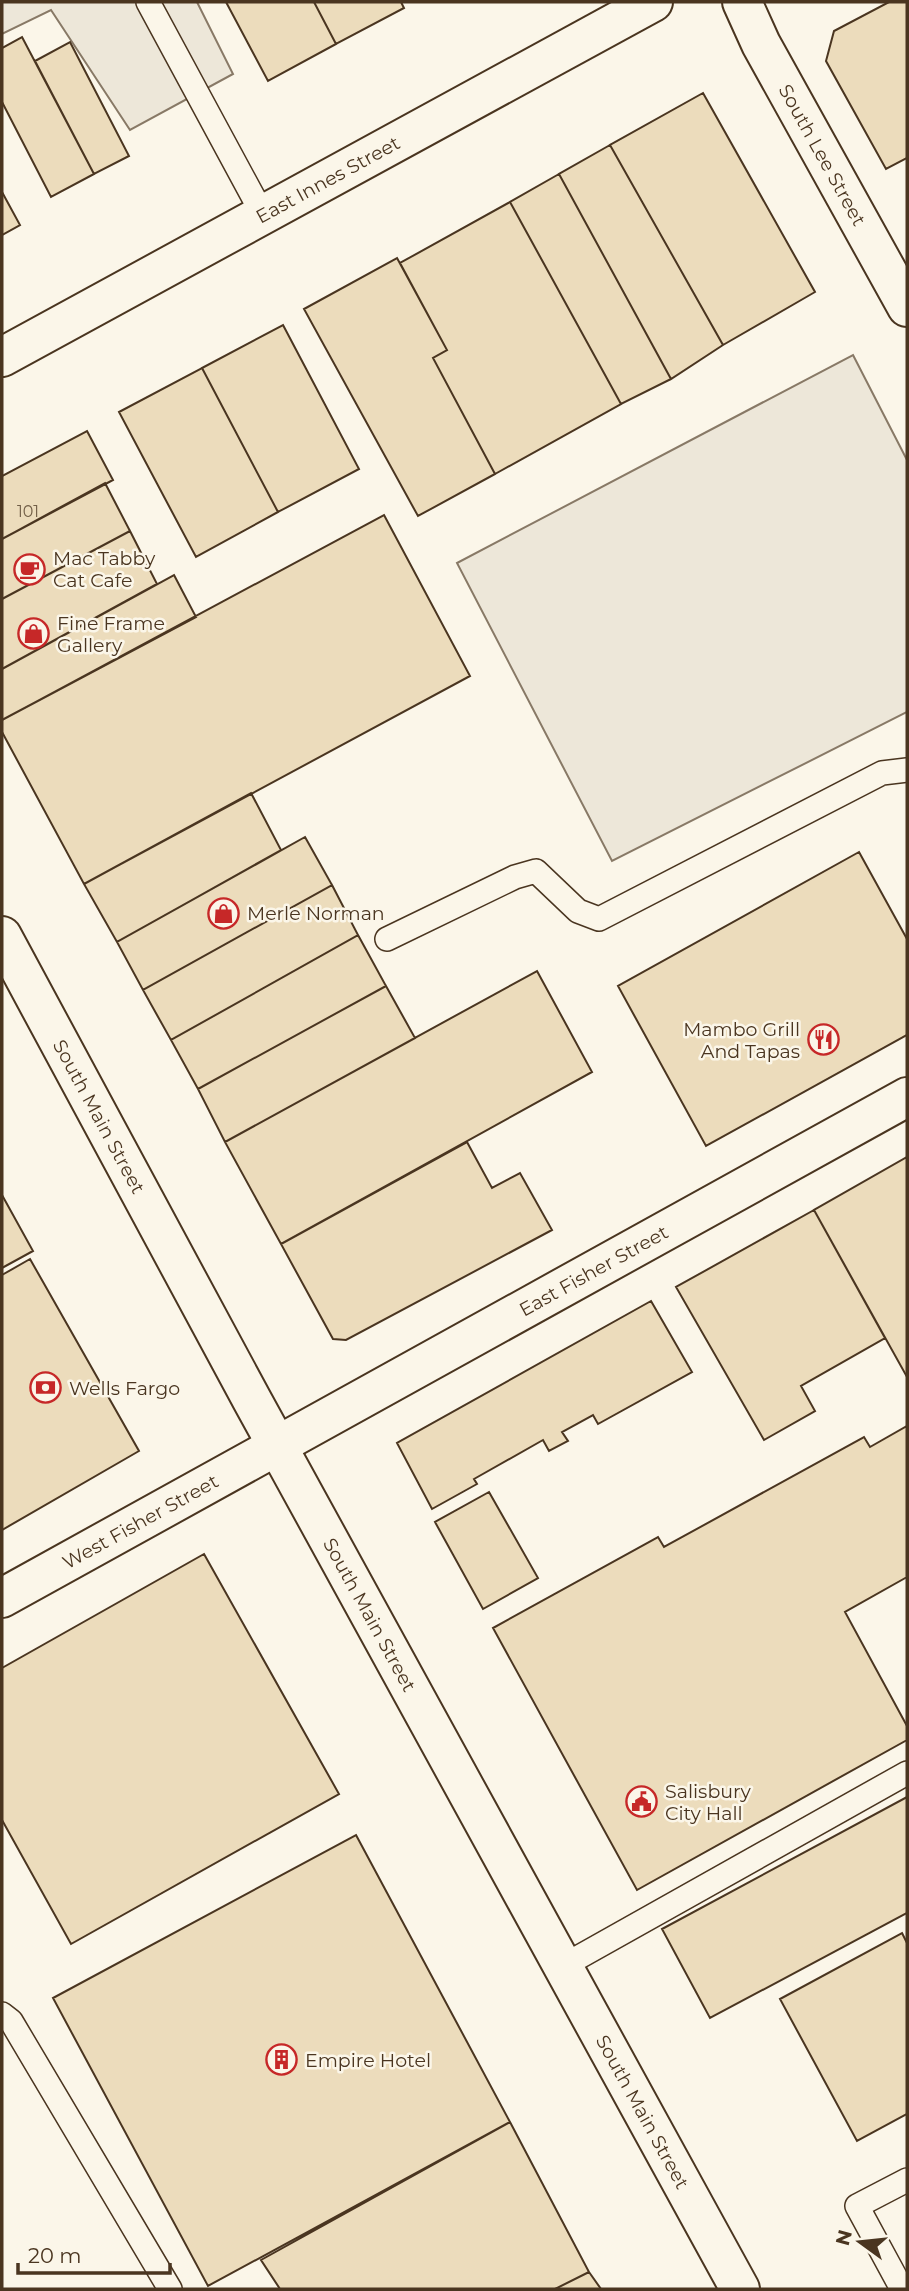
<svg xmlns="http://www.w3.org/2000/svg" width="909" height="2291" font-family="Montserrat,sans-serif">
<rect width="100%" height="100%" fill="#fbf6e9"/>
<path fill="#ede7d9" stroke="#887966" stroke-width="2" d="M 2,2 L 197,2 L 233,74 L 130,130 L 51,10 L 2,34 Z
M 853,355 L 907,460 L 907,712 L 612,861 L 457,563 Z"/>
<path fill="#ecdcbc" stroke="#4a3520" stroke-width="2" d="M 226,2 L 314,2 L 336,44 L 268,81 Z
M 314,2 L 401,2 L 404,8 L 336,44 Z
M 889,2 L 907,2 L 907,158 L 886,169 L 826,61 L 834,31 Z
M 22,37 L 94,174 L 51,197 L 2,102 L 2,48 Z
M 70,42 L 129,156 L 94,174 L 35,61 Z
M 703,93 L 815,292 L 723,345 L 610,145 Z
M 610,145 L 723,345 L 671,379 L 559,174 Z
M 559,174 L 671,379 L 621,404 L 510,202 Z
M 2,192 L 20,225 L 2,235 Z
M 510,202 L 621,404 L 495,474 L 433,358 L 447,350 L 400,263 Z
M 397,258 L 447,350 L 433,358 L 495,474 L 418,516 L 304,309 Z
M 283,325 L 359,469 L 278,512 L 202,368 Z
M 202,368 L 278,512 L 196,557 L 119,412 Z
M 87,431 L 113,480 L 2,539 L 2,476 Z
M 105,483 L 130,531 L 2,599 L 2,539 Z
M 384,515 L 470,676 L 84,884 L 2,732 L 2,720 Z
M 130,531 L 157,584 L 2,669 L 2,599 Z
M 174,575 L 196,617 L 2,720 L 2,669 Z
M 251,793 L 281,850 L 117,942 L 84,884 Z
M 305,837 L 332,885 L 143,990 L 117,942 Z
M 859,852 L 907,939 L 907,1035 L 706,1146 L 618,986 Z
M 332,885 L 358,935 L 171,1040 L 143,990 Z
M 358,935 L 386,986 L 198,1089 L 171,1040 Z
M 537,971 L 592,1072 L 281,1244 L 225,1142 Z
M 386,986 L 415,1038 L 225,1142 L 198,1089 Z
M 467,1142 L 492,1188 L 520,1173 L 552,1230 L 346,1340 L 333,1339 L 281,1244 Z
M 907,1157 L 907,1377 L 814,1210 Z
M 2,1195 L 33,1251 L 2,1268 Z
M 814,1210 L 885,1338 L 801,1386 L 815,1411 L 764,1440 L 676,1287 Z
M 30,1259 L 139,1451 L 2,1530 L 2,1275 Z
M 651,1301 L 692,1372 L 598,1424 L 593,1415 L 562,1432 L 568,1441 L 549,1451 L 543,1440 L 474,1479 L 477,1484 L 432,1509 L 397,1443 Z
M 907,1426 L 907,1577 L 845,1612 L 907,1726 L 907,1740 L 637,1890 L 493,1628 L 658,1537 L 664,1547 L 864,1437 L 870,1447 Z
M 489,1492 L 538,1578 L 483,1609 L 435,1522 Z
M 204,1554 L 339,1794 L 71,1944 L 2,1820 L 2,1668 Z
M 907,1797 L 907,1913 L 710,2018 L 662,1929 Z
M 356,1835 L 510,2122 L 208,2286 L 53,1998 Z
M 902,1933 L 907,1943 L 907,2114 L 857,2141 L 780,1999 Z
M 510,2122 L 589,2272 L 555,2289 L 280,2289 L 261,2260 Z
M 589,2272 L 601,2289 L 555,2289 Z"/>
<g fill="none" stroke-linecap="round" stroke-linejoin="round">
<defs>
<path id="service" d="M 148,2 L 263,215
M 387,939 L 515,877 L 536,871 L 578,911 L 599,919 L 882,773 L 907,770
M 563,1966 L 907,1773
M 2,2014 L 11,2021 L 170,2289
M 902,2289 L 857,2206 L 907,2180"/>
<g id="minor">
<path id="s1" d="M 742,2 L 761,44 L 907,307"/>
<path id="s2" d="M 2,1598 L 907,1097"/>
</g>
<g id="primary">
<path id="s3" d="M 2,357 L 653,2"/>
<path id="s4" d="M 2,936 L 252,1400 L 740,2289"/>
</g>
</defs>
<use href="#service" stroke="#4a3520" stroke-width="26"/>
<use href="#minor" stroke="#4a3520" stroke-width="42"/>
<use href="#primary" stroke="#4a3520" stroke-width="42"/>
<use href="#service" stroke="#fbf6e9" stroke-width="23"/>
<use href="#minor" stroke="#fbf6e9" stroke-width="38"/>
<use href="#primary" stroke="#fbf6e9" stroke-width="38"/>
</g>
<defs>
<symbol id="cafe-ring" viewBox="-11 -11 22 22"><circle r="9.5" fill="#fbf6e9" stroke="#c62828" stroke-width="1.5"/><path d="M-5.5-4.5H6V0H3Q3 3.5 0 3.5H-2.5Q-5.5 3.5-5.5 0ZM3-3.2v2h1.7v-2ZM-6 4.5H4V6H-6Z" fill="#c62828"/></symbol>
<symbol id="shop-ring" viewBox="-11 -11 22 22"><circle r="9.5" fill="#fbf6e9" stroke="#c62828" stroke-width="1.5"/><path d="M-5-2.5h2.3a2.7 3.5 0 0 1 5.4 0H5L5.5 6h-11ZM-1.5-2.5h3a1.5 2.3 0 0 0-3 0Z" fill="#c62828"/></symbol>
<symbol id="restaurant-ring" viewBox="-11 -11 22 22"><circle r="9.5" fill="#fbf6e9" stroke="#c62828" stroke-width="1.5"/><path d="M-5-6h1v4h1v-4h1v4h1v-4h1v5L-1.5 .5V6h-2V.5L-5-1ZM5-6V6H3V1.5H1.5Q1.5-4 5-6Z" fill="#c62828"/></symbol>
<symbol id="bank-ring" viewBox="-11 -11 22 22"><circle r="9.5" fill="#fbf6e9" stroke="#c62828" stroke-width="1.5"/><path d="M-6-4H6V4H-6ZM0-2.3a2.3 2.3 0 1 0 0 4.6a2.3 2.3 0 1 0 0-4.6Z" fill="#c62828"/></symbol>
<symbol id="civic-ring" viewBox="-11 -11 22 22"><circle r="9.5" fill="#fbf6e9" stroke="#c62828" stroke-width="1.5"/><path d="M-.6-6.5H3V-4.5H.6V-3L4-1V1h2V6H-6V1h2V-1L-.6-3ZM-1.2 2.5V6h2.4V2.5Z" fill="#c62828"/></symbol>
<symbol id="building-ring" viewBox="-11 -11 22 22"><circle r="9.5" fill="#fbf6e9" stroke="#c62828" stroke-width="1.5"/><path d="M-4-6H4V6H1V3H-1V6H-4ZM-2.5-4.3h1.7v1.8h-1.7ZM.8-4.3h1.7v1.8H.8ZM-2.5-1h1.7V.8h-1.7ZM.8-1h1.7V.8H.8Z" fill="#c62828"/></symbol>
</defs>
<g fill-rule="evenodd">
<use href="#cafe-ring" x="12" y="552" width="35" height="35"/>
<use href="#shop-ring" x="16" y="616" width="35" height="35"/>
<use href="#shop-ring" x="206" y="896" width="35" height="35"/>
<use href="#restaurant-ring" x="806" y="1022" width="35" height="35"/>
<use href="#bank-ring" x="28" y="1370" width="35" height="35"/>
<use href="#civic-ring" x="624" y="1784" width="35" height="35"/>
<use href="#building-ring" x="264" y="2042" width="35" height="35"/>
</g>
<g text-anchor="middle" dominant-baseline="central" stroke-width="5" stroke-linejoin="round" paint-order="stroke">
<g font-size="16" fill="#725f47">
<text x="28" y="511">101</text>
</g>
<g font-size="19" fill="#4a3520" stroke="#fbf6e9">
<text stroke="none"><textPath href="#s1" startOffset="173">South Lee Street</textPath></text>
<text stroke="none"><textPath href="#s3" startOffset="371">East Innes Street</textPath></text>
<text stroke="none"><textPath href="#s4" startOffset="205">South Main Street</textPath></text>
<text stroke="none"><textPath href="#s2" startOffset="676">East Fisher Street</textPath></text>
<text stroke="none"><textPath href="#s2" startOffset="158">West Fisher Street</textPath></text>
<text stroke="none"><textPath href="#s4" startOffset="772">South Main Street</textPath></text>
<text stroke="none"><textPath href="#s4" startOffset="1339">South Main Street</textPath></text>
</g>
<g font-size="19" fill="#4a3520" stroke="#fbf6e9" text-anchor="start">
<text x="53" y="558">Mac Tabby<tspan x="53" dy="22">Cat Cafe</tspan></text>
<text x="57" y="623">Fine Frame<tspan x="57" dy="22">Gallery</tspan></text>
<text x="247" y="913">Merle Norman</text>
<text x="800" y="1029" text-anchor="end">Mambo Grill<tspan x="800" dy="22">And Tapas</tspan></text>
<text x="69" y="1388">Wells Fargo</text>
<text x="665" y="1791">Salisbury<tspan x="665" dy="22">City Hall</tspan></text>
<text x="305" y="2060">Empire Hotel</text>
</g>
</g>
<rect width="909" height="2291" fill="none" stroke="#4a3520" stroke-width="7"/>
<g transform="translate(860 2242) rotate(285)" stroke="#fbf6e9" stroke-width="5" paint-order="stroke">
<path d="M0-5L12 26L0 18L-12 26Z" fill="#4a3520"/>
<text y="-10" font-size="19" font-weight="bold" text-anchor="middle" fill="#4a3520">N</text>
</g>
<path d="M18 2263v10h152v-10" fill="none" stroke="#4a3520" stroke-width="3.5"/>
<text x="28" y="2263" font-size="21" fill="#4a3520" stroke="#fbf6e9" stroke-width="5" paint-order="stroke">20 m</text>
</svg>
